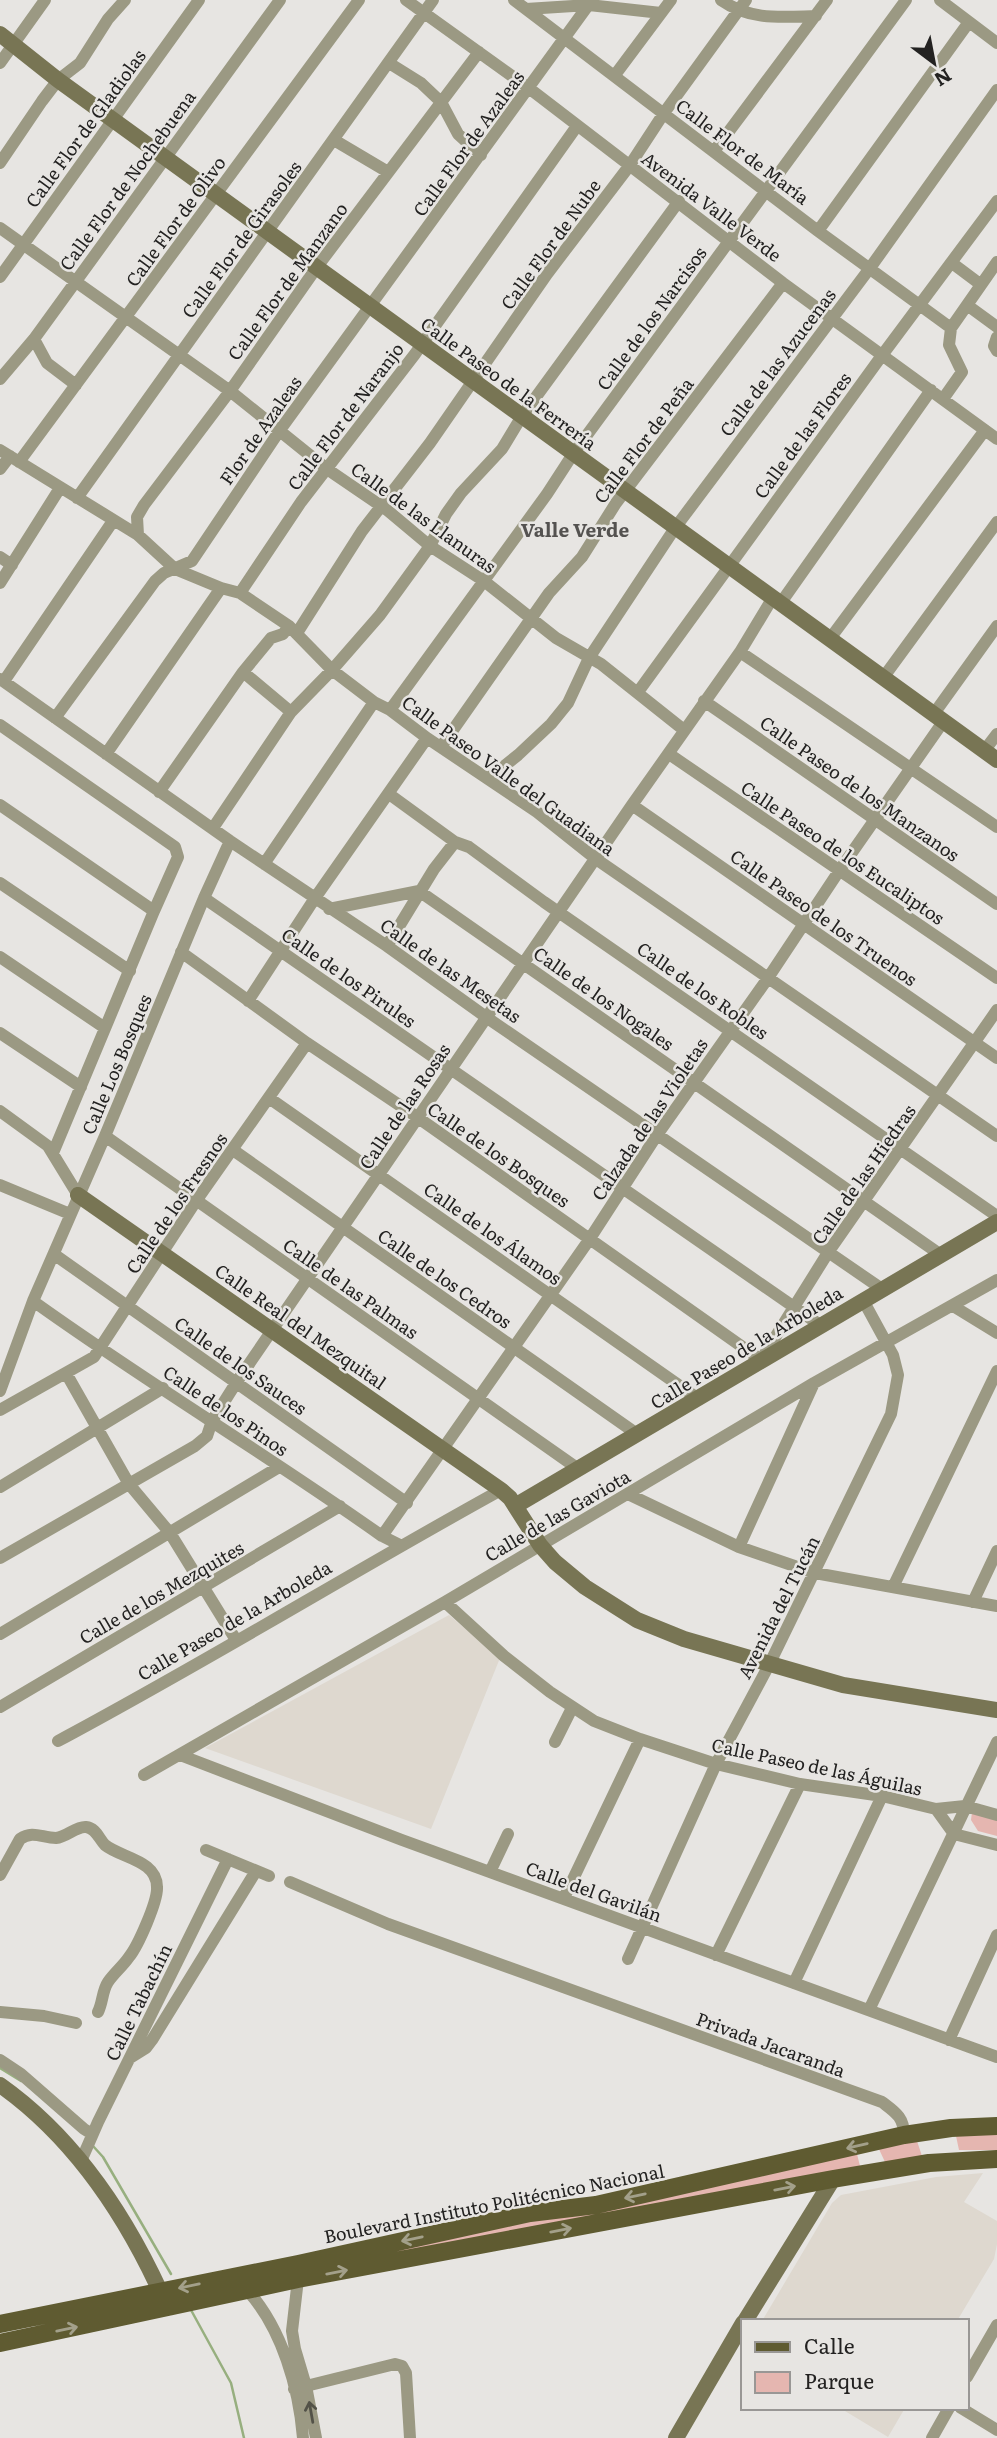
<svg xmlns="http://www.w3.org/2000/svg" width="997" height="2438" font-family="Literata,serif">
<rect width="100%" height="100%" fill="#e7e5e2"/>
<path fill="#ded8cf" d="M 449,1615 L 500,1658 L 431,1829 L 205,1748 Z
M 983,2173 L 964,2202 L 997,2221 L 997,2244 L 994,2259 L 957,2321 L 762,2321 L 832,2203 L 841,2195 L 936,2177 Z
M 840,2408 L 905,2408 L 888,2437 Z"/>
<path fill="#e5b6b0" d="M 972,1812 L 997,1818 L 997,1836 L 978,1831 L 971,1820 Z
M 997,2130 L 997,2150 L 959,2150 L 956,2136 Z
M 917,2141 L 922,2156 L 885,2162 L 878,2147 Z
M 857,2154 L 860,2166 L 321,2270 L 319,2262 Z"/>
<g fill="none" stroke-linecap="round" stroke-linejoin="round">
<path stroke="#97af7f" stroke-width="2.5" d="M 0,2068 L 21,2081
M 93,2146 L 103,2157 L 171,2274
M 191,2310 L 231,2383 L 244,2438"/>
<path stroke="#9b9983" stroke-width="12" d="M 406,0 L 530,89 L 783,283 L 997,439
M 514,0 L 818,231 L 951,328
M 721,0 C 751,21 781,17 816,16
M 940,0 L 997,43
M 526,9 L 589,5 L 661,13
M 0,63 L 45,0
M 389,63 L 421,83 L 441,102 L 458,134 L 481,155
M 615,75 L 671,0
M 334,140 L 388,172
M 715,150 L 827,0
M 0,163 L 42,101 L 58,80 L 80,63 L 108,19 L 125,0
M 0,228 L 230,391 L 327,469 L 387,510 L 430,546 L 484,581 L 556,638 L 601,664 L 684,730
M 818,231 L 969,22
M 952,263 L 980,284
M 0,277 L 199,0
M 967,305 L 997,327
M 997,337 L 994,346 L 997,351
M 34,339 L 47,363 L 76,385
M 0,379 L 34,339 L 280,0
M 943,399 L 962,372 L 949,345 L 951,328 L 997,262
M 0,450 L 138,535 L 175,569 L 221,588 L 240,593 L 289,626 L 332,670 L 374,702 L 390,710 L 427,738 L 537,812 L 596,859 L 997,1136
M 19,462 L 359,0
M 0,469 L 10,456
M 77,498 L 433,0
M 138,535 L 137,517 L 144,505 L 230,391 L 317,267 L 479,52
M 0,557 L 12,565
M 0,583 L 60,488
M 240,593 L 301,502 L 415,354 L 577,126
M 780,604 L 931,390
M 297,633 L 362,531 L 430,443 L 547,274 L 630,165 L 664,113 L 746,0
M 829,640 L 985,430
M 740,652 L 997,827
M 243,672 L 291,712
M 883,678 L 997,522
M 0,679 L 230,841 L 387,946 L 486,1017 L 882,1289
M 4,681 L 113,521
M 638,692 L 883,354 L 997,201
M 704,701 L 997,904
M 390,710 L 547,494 L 573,454 L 906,0
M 933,715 L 997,626
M 55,718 L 155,581 L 164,573 L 192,561 L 280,430 L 592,0
M 0,725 L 175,847 L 178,857 L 154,911 L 53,1153
M 441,747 L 549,593 L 582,557 L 616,503 L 783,283
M 984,751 L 997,734
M 106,754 L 221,588
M 669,754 L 997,978
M 488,779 L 518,755 L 551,724 L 568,703 L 589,658 L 675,528 L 870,268 L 997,90
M 159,792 L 243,672 L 271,638 L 283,634 L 289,626
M 389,794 L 455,842 L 469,847 L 544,902 L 997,1216
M 0,805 L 154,911
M 632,805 L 997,1058
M 213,828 L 291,712 L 332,670 L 380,615 L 430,546 L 446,514 L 461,493 L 502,449 L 522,416 L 679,201
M 264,864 L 374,702
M 0,883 L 130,971
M 204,898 L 820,1325
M 329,909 L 419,891 L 941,1255
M 387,946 L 434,869 L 455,842
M 181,952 L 307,1043 L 417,1117 L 761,1360 L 829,1251 L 997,1010
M 0,957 L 105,1028
M 248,1001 L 315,898 L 427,738
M 0,1033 L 81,1087
M 269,1098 L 697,1398
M 0,1111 L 48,1146 L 78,1195
M 105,1136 L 577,1468
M 233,1150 L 637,1434
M 0,1185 L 70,1214
M 55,1255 L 407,1503
M 33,1301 C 147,1383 268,1455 382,1536 L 400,1545
M 953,1306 L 997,1333
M 66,1373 L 129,1484 L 170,1533 L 236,1640
M 0,1391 L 33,1301 L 105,1136 L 204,898 L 230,841
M 0,1410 L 94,1357 L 196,1201 L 307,1043
M 0,1487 L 163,1388
M 628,1494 L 739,1547 L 815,1573 L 997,1606
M 382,1536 L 589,1240 L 657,1135 L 768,978 L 839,871 L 943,722
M 739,1547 L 814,1383
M 0,1558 L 195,1446 L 207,1436 L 212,1421 L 236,1383 L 632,805 L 740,652 L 772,599
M 893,1587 L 997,1371
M 445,1602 L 504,1656 L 550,1692 L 594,1721 L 640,1739 L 716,1764 L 800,1784 L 882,1796 L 936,1809 L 965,1806 L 997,1815
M 973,1602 L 997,1551
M 0,1634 L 279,1467
M 0,1707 L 340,1506
M 58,1741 C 208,1661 352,1572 501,1490
M 555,1742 L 572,1708
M 180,1755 L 402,1840 L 997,2057
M 144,1775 L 445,1602 L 814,1383 L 997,1280
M 936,1809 L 954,1834 L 997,1845
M 206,1850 L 269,1876
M 490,1872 L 508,1834
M 0,1875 L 20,1839 C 33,1830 42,1838 56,1838 C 67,1837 76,1826 86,1827 C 96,1828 99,1839 105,1845 C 121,1858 157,1860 157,1887 C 158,1901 138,1946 129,1957 C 123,1966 114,1973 108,1982 C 102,1991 103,2002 98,2012
M 290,1882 L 388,1924 L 882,2102 C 895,2112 904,2117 904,2135
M 564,1898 L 640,1739
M 716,1955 L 800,1784
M 628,1959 L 716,1764 L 769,1665 L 891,1414 L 898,1375 L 893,1355 L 863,1300
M 794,1983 L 882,1796
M 869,2010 L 997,1742
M 0,2012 L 44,2016 L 76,2023
M 949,2040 L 997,1935
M 130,2058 L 146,2048 L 152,2040 L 256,1871
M 0,2060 L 21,2074 L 84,2129 L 92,2134
M 81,2161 L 98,2122 L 228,1859
M 298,2279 L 292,2331 L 295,2349 L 306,2386 L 316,2438
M 248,2291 C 282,2329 299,2388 303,2438
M 967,2377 L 997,2325
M 294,2389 L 395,2364 L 402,2366 L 406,2373 L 410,2438
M 961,2408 L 997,2430
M 932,2438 L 949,2408"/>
<path stroke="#787554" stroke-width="16" d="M 0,34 L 58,80 L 997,760
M 78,1195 L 501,1490 L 510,1498 L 540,1545 L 555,1562 L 585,1587 L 637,1620 L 684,1639 L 843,1685 L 997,1710
M 515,1506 L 997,1222
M 0,2085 C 75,2138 128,2219 165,2302
M 745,2321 L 833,2179
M 676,2438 L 743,2323"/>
<path stroke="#5f5b31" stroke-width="18" d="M 0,2324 L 298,2264 L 530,2213 L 596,2205 L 904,2135 L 951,2128 L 997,2126
M 0,2343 L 298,2279 L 833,2179 L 929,2163 L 997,2159"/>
</g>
<defs><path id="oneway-shaft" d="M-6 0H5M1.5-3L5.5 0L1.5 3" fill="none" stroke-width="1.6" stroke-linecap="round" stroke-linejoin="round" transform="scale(1.75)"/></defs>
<g stroke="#a3a08a">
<use href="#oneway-shaft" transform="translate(857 2146) rotate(167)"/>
<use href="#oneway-shaft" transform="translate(785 2188) rotate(-11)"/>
<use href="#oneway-shaft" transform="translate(635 2196) rotate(168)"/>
<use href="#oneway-shaft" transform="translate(561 2230) rotate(-11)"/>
<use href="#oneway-shaft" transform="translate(412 2239) rotate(168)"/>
<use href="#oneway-shaft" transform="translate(337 2272) rotate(-11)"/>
<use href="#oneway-shaft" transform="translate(189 2286) rotate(168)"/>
<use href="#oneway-shaft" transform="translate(67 2329) rotate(-12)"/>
</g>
<use stroke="#535248" href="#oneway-shaft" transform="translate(311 2412) rotate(-100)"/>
<g text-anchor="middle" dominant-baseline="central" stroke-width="5" stroke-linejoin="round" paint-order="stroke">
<g font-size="18" fill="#232221" stroke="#e7e5e2">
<text transform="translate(85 128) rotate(-54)">Calle Flor de Gladiolas</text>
<text transform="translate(468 143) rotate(-54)">Calle Flor de Azaleas</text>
<text transform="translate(743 151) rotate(37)">Calle Flor de María</text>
<text transform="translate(127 180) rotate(-54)">Calle Flor de Nochebuena</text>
<text transform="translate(712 206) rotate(37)">Avenida Valle Verde</text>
<text transform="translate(175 221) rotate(-54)">Calle Flor de Olivo</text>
<text transform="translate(241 239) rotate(-54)">Calle Flor de Girasoles</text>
<text transform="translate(550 244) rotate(-54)">Calle Flor de Nube</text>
<text transform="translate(287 281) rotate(-54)">Calle Flor de Manzano</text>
<text transform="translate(651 318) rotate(-54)">Calle de los Narcisos</text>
<text transform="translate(777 362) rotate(-53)">Calle de las Azucenas</text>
<text transform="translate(509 383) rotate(36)">Calle Paseo de la Ferrería</text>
<text transform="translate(345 416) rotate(-53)">Calle Flor de Naranjo</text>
<text transform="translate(260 430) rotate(-55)">Flor de Azaleas</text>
<text transform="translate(802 435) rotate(-54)">Calle de las Flores</text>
<text transform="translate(643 440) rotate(-53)">Calle Flor de Peña</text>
<text transform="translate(424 517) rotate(36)">Calle de las Llanuras</text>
<text transform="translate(509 775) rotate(36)">Calle Paseo Valle del Guadiana</text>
<text transform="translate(860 788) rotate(35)">Calle Paseo de los Manzanos</text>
<text transform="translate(843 852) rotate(34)">Calle Paseo de los Eucaliptos</text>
<text transform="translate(824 917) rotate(35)">Calle Paseo de los Truenos</text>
<text transform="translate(451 970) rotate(35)">Calle de las Mesetas</text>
<text transform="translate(349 977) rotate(35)">Calle de los Pirules</text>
<text transform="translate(703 990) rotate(35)">Calle de los Robles</text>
<text transform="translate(604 998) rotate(35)">Calle de los Nogales</text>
<text transform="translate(116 1064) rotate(-67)">Calle Los Bosques</text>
<text transform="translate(404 1106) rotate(-56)">Calle de las Rosas</text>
<text transform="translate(649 1119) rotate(-56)">Calzada de las Violetas</text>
<text transform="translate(499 1154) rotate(35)">Calle de los Bosques</text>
<text transform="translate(863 1174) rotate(-55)">Calle de las Hiedras</text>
<text transform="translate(176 1203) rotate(-56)">Calle de los Fresnos</text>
<text transform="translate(493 1233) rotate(35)">Calle de los Álamos</text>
<text transform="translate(445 1278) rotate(35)">Calle de los Cedros</text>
<text transform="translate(351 1288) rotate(35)">Calle de las Palmas</text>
<text transform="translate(301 1326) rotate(35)">Calle Real del Mezquital</text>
<text transform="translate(746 1347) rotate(-31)">Calle Paseo de la Arboleda</text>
<text transform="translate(241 1365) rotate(35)">Calle de los Sauces</text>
<text transform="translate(226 1410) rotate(34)">Calle de los Pinos</text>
<text transform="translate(557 1515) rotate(-30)">Calle de las Gaviota</text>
<text transform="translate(161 1592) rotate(-30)">Calle de los Mezquites</text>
<text transform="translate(778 1607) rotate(-63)">Avenida del Tucán</text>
<text transform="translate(234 1620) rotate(-30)">Calle Paseo de la Arboleda</text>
<text transform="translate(817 1766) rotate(12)">Calle Paseo de las Águilas</text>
<text transform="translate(594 1891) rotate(20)">Calle del Gavilán</text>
<text transform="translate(138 2002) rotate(-64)">Calle Tabachín</text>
<text transform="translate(771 2044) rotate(20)">Privada Jacaranda</text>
<text transform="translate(494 2203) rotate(-11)">Boulevard Instituto Politécnico Nacional</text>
</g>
<g font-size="19" font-weight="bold" fill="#545250" stroke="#e7e5e2">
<text x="575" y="529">Valle Verde</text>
</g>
</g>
<rect x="741" y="2319" width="228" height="91" fill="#e7e5e2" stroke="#999795" stroke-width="2"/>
<rect x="755" y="2342" width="35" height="10" fill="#5f5b31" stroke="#999795" stroke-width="2"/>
<text x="804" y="2354" font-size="21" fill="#232221">Calle</text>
<rect x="755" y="2372" width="35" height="21" fill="#e5b6b0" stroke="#999795" stroke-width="2"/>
<text x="804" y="2389" font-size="21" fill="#232221">Parque</text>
<g transform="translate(934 63) rotate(148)" stroke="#e7e5e2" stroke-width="5" paint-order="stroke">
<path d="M0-5L12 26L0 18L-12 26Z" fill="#232221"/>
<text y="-10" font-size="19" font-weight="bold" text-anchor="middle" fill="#232221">N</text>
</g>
</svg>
